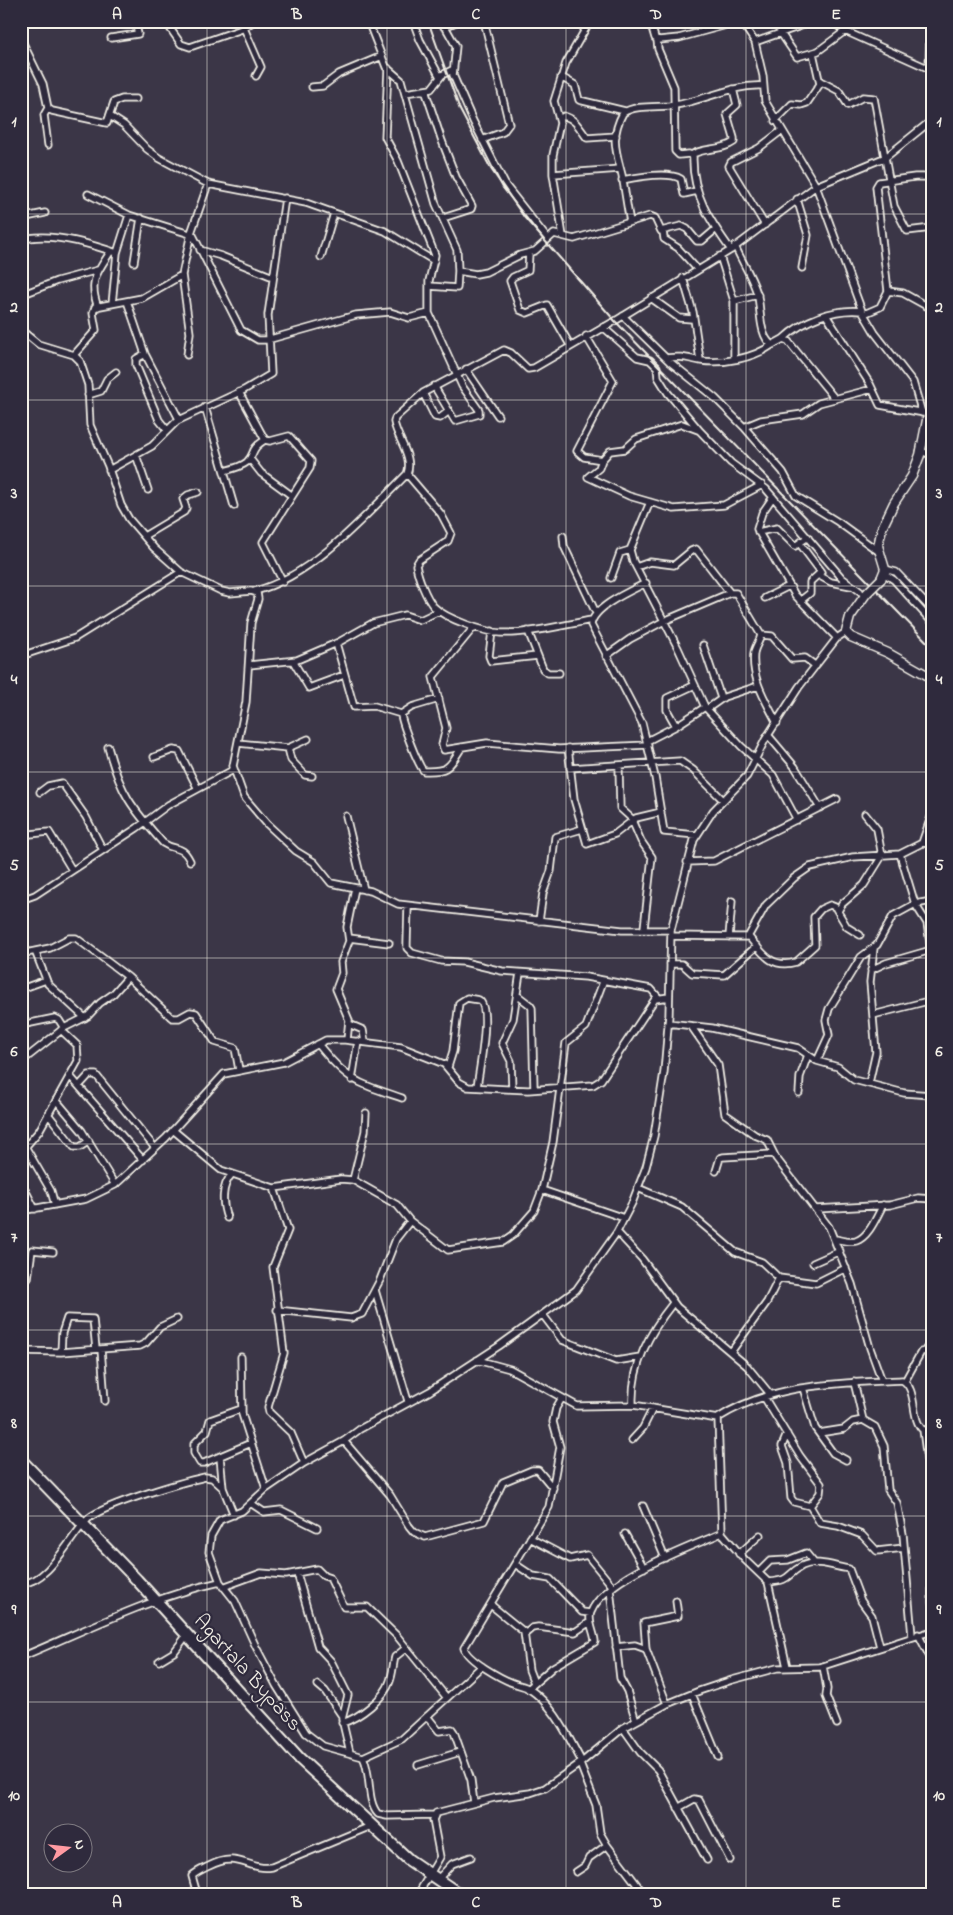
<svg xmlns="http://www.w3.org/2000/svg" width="953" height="1915" font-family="'Indie Flower',sans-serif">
<rect width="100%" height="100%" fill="#3b3647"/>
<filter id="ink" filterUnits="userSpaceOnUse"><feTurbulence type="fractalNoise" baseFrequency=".02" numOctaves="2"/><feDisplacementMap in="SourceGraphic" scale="10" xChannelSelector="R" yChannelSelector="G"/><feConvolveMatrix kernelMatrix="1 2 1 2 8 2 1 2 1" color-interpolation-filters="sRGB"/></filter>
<g filter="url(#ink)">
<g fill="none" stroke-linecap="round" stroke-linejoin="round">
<defs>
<path id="minor" d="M 165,21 L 181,44 L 190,47 L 242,29 L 254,21
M 368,21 L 386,67 L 401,80 L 436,204 L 457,250 L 458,271 L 476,274 L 486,272 L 520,255 L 535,251 L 554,234 L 574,239 L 650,216 L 655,218 L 661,231 L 681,226 L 687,229 L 697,241 L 702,241 L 716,229
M 413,21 L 420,40 L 440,77
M 442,21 L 456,46 L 453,75 L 473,121 L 506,186 L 547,238
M 650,21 L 655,38 L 659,40 L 679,38 L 741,21
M 741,21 L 755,42 L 763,76 L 765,101 L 816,186 L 862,311 L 875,333 L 913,382 L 922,413
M 831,21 L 845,31
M 444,27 L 458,21
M 244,28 L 261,67 L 256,76
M 780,32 L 797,57 L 818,51 L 845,31 L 932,70
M 111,38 L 138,34 L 135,21
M 21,39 L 43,84 L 48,108 L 52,111 L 107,123 L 114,102 L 122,99 L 136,99
M 657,40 L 658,49 L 674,87 L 675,151 L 679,155 L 689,154 L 693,157 C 692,194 710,221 731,250
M 755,42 L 815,21
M 388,68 L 385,137 L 398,161 L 435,255 L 429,281 L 429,313 L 462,386 L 479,410 L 479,414 L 455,421 L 434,386
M 929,69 L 930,21
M 561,77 L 575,85 L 579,100 L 625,111
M 820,81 L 839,91 L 848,105 L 863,97 L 874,98 L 894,206 L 907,231 L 932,228
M 312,87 L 323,86 L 339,74 L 382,56
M 425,90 L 442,141 L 456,177 L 472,206 L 471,209 L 443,218
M 405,93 L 431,89 L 442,75 L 452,70
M 48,108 L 44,115 L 48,145
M 110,116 L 124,125 L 147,149 L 159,158 L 208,184 L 306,203 L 385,231 L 434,261
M 559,119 L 564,116 C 576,119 580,129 587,138 L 616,136
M 775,121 L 792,104 L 801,105 L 807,103 L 820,84 L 813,53
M 482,140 L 503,132 L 509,124 L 484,21
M 691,155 C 704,147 722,151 734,142 L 734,138 L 727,114 L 737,105 L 733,89
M 553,174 L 620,169
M 932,177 L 915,177 L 879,182 L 876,187 L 888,291 L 903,293 L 932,309
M 622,180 C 637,177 668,171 681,179 L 684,194 L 697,191
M 88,194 L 129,215 L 193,235 L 241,330 L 258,340 L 267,340 L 356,315 L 390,312 L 409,318 L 429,313
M 797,199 L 808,235 L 802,268
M 21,218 L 45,213
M 630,222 C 627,207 625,191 622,175 C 616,151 610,137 623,113 C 634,105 655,107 669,106 C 700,103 731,84 763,86
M 765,225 L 729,166 L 731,162 L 759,148 L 781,131
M 663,231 L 664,239 L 678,248 L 697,269
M 563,236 L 553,174 L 553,155 L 560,123 L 554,101 L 566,63 L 590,21
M 21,240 C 47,231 91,244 117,253
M 735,246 C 742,262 754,280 758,297 C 761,311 759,336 772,345 L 783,339 L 788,341 L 835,399
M 200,250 L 221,256 L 273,277
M 529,253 L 528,270 L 513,277 L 510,281 L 520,310 L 527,313 L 547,305 L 570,345
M 720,256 L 734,301 L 734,359
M 321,257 L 334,213
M 134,262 L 141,218
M 182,275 L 190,333 L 187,355
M 683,278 L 693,312 L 700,360
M 429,286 L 457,288 L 458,271
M 21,295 L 57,281 L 98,270
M 651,298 L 679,318 L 692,319
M 127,301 L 145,354 L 179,419
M 734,301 L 758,295
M 112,304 L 117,253 L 129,215
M 98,307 C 88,282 97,272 111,251
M 864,314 L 880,307 L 888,291
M 826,315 L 870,384 L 880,405 L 924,413
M 623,316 L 670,362 L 715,398 L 744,427 L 783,472 L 796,496 L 838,522 L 878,551
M 603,327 L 637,357 L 650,360 L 657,367 L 658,377 L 668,393 L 700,431 L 731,463 L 766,489 L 842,578 L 865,595
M 21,330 L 38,344 L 74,355 L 80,361 L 88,385 L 90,425 L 108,466 L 121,505 L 129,519 L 154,548 L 181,572 L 221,591 L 230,593 L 251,591 L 257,593 L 258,599 L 251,623 L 246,702 L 233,766 L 244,797 L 267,824 L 296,851 L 314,862 L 331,883 L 371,891 L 398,904 L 622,930 L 671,930
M 586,336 L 613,381 L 577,451 L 584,457 L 602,460
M 783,339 C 803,320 834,308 862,311
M 145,354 L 136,359 L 136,365 L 159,420 L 167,430
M 74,355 L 96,330 L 93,313 L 95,307 L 142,298 L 182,275 L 191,233 L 208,184
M 666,358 C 683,356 685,358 701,361 C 724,364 754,358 772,345
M 466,369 L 498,416
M 932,370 L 932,374
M 239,392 L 265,440 L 270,441 L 289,436 L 311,461 L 310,468 L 263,542 L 283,582
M 423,393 L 435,417 L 440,418 L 449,411
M 88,395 L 101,391 L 107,379 L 116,372
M 205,407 L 234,506
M 744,427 L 761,420 L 803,414 L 819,403 L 872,389
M 698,430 L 682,424 L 636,439 L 625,449 L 610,451 L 602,460 L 599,468 L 588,477 L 629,496 L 674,509 L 724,505 L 762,485
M 920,451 L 932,455
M 136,455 L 148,490
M 250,459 L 261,473 L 291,495
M 109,470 L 152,446 L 177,421 L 244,390 L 271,374 L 268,315 L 285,198
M 224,471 C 232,469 241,467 247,462 C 256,453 249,450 265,440
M 407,474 L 441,514 L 451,533 L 448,541 L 419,560 L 416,565 C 418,577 426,598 434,607 C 446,619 484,632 501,633 C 530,634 562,625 592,620
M 773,497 L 762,513 L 757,529 L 795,595 L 837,638
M 650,502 L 630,550 L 633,561 L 678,648 L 705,707 L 741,746 L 773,775 L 797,820
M 758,532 L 777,528 L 795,546 L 808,537
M 144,536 L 184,512 L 186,508 L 183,499 L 188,495 L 198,492
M 563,536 L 564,546 L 596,613
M 800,544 L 821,572 L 810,582 L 810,593 L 800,601
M 636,567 L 650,562 L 674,565 L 691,551 L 696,549 L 730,593
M 885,569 L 896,572 L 932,610
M 885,574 L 894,580 L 932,622
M 818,575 L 831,582 L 851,586
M 611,578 L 620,553 L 630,550
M 646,583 C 630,591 593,607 591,625 L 642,723 L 655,777 L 664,832 L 696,835
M 255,591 C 313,576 365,516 407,474 C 414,457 397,439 394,422 L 395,418 L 423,393 L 504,350 L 511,353 L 528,369 L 534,368 L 615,321 L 731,250 L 816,186 L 886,157 L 932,120
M 765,598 L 789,586
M 474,627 L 433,677 L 446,728 L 442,745 L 444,750 L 487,743 L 559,749 L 648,745
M 492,631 L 489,656 L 491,661 L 538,656
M 528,631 L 543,669 L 548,673 L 559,673
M 761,635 L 772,636 L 792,659 L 805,658 L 816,666
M 336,643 L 354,707 L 374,706 L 401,714
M 703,645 L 721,698
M 21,656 L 75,638 L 181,572
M 606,656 L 630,639 L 664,621 L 730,593 L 736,593 L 761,635 C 760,641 755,646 754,653 C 751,679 766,701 777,723
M 293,661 L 309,688 L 344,675
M 249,665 L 297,660 L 339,642 L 373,623 L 405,615 L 420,620 L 439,611
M 439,699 L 412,707 L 401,714 C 401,721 419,768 424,771 C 449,772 449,767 462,747
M 707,709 L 724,697 L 758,686
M 676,726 L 667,710 L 667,698 L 695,685
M 768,735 L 795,767 L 820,808
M 647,741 L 676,726 L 705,707
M 238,743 L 288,748 L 308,739
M 108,747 C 120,793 132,808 163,843 C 176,852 182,844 190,861
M 288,748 L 291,760 L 305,775 L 312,776
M 568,748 L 574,799 L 587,844 L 615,834 L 636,818 L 661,812
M 154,757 L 173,750 L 179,751 L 198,789
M 619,767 L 620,808 L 631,818 L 641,841 L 652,857 L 644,928
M 570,768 L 680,761 L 693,770 L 723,800
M 40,792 L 48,786 L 62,783 L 86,817 L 103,850
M 346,816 L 364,890
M 21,835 L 49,832 L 72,870
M 922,843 L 932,814
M 900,854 L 915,904 L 927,923 L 932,957
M 687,862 L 714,861 L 837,799
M 21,900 L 35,895 L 137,828 L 168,805 L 233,770
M 408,906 L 407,943 L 407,948 L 412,953 L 441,961 L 464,962 L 502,971 L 586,977 L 651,989 L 658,997
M 838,911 L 842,904 L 864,885 L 882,856 L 877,829 L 865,814
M 539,921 L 543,893 L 551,871 L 555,837 L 582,829
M 671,936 L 748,937 L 766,905 L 794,878 L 810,867 L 853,857 L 900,854 L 922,843 L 932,844
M 729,937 L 732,901
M 749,937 C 763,954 772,969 796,962 L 815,945 L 814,917 L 821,909 L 830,905 L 835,907 L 847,927 L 860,935
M 349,938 L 389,943
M 35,951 L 48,984 L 85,1018
M 21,954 L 50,948 L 69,938 L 76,938 L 128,977 L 172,1018 L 179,1018 L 190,1012 L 196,1013 L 215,1042 L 235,1048 L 239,1070
M 670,964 L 682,964 L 692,973 L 724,975 L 757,946
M 871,970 L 886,963 L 931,950
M 21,989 L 46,980
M 517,995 L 530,1005 L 532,1008 L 534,1089
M 873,1015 L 932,1000
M 668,1023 L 712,1028 L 798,1048 L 817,1061 L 838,1067 L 854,1080 L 904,1093 L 932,1095
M 349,1024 L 363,1030 L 365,1042
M 21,1025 L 55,1018 L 59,1020 L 64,1028
M 691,1026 L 718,1065 L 725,1114 L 755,1135 L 767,1140 L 776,1158 L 829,1227 L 852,1284 L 870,1348 L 882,1381
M 347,1040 L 349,1020 L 336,989 L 342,973 L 341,962 L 349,941 L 347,927 L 355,888
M 318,1044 C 348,1082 358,1083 402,1098
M 817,1061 L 829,1035 L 826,1020 L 829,1009 L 861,957 L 877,945 L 893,916 L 915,904 L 932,901
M 21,1062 L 64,1028 L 88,1016 L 100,1003 L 113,994 L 128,977
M 448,1067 L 453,1051 L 459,1003 L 467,998 L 479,1000 C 492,1008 479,1071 477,1087
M 70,1076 L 143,1160
M 352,1080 L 358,1041
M 869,1083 L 876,1052 L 870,982 L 874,948
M 79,1086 L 89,1075 L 96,1075 L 155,1148
M 512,1089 L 511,1061 L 502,1043 L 513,1019 L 520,973
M 799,1093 L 800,1077 L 808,1055
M 56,1100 L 82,1131 L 115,1185
M 48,1114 L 74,1147 L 80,1147 L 89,1141
M 173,1130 L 221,1170 L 274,1188 L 341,1179 L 353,1180 L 397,1205 L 410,1221 L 448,1250 L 503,1242 L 513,1235 L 534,1211 L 542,1190 L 553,1142 L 566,1043 L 586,1027 L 603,982
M 716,1171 L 720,1158 L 723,1157 L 773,1154
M 353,1180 L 365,1131 L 366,1113
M 21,1182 L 35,1209
M 274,1188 L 288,1230 L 273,1267 L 284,1353 L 268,1407 L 269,1412 L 291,1433 L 304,1463
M 638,1188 L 682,1207 L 735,1252 L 762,1262 L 779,1278 L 816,1283 L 846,1268
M 542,1190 L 624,1218
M 55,1205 L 51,1191 L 26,1148 L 27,1145 L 39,1131 L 78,1061 L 77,1045 L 61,1030
M 816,1209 L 890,1205 L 918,1198 L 932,1199
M 21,1211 L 86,1199 L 115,1185 L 166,1138 L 224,1074 L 284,1062 L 326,1040 L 345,1040 L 401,1047 L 444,1064 L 459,1082 L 468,1087 L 528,1090 L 593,1085 L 601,1080 L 655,999 L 669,997
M 227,1218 C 222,1204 221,1186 232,1174
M 617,1232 L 642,1259 L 677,1307 L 747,1366 L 770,1394
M 835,1239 C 841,1240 850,1243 856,1241 C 869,1237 877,1216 883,1205
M 813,1263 L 840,1251
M 21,1278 L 28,1278 L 32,1250 L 53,1252
M 375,1290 L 408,1401
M 277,1310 L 351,1318 L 362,1314 L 380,1280 L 396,1239 L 410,1221
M 543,1315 L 562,1340 L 616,1361 L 640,1357
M 101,1349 L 105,1401
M 926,1349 L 932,1341
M 21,1351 L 61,1352 L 140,1346 L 146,1343 L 160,1327 L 177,1319
M 61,1352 L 62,1333 L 67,1318 L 93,1319 L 96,1349
M 731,1352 L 767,1302 L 779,1278
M 241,1357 L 242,1414 L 266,1489
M 477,1360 L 510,1369 L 577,1406 L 633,1405 L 718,1419
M 905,1381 L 921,1352 L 932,1349
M 854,1382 L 863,1420
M 803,1388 L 815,1428 L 833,1453 L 846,1460
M 764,1397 L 800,1456 L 821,1484 L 820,1493 L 810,1506 L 794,1502 L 791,1498 L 788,1463 L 782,1446 L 787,1434
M 562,1398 L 556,1408 L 553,1422 L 560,1447 L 549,1507 L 464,1648 C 467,1660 502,1679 513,1683 C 518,1685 524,1686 528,1688 C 555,1706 567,1735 582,1762
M 633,1405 C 631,1366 649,1333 673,1303
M 241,1409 L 210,1420 L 207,1431 L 194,1444 L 194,1453 L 200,1463 L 204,1463 L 251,1443
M 923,1430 L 927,1460 L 932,1469
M 819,1433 L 844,1429 L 853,1422 L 863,1420 L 875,1427 L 884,1446 L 888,1490 L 897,1503 L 903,1534 L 912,1636
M 632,1440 L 643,1428 L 653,1408
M 344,1441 L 390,1495 L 409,1526 L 414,1532 L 425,1537 L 484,1521 L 503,1482 L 532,1470 L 538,1470 L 553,1488
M 220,1457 L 223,1488 L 234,1515
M 252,1504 L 264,1512 L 281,1510 L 317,1528
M 643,1506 L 665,1558
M 810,1506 L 820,1523 L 838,1526 L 862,1535 L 877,1551 L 904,1548
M 625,1534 L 644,1568
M 530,1538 L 570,1559 L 587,1555 L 613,1587
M 739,1554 L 760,1535
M 515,1564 L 533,1576 L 550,1579 L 582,1612 L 590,1613
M 759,1572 L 770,1561 L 788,1560 L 806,1553 L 815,1564
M 297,1573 L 318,1647 L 331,1661 L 348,1695 L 342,1719 L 350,1753
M 932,1578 L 932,1603
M 768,1582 C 793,1580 784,1576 802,1566 C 816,1559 835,1567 849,1569 L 861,1601 L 872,1616 L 880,1647
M 21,1583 C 48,1585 72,1533 89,1518 C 106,1504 182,1482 205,1477 L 212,1478 L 223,1488
M 223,1587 L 261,1573 L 286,1575 L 317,1569 L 324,1576 L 330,1578 L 344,1607 L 367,1607 L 397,1636 L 447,1698
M 610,1589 L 620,1678 L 627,1691 L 636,1721
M 491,1605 L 524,1632 L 529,1670 L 534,1683
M 525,1634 L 532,1628 L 538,1627 L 575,1632 L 590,1622
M 918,1634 L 932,1661
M 616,1647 L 635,1645 L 646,1649 L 667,1704
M 646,1649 L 644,1623 L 678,1616 L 676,1601
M 21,1657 C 86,1630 151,1597 220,1582
M 159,1661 L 174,1652 L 187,1635
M 823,1666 L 827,1689 L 826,1696 L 837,1724
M 787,1667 L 768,1582 L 745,1560 L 722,1533 L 718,1418 C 773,1383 840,1383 902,1380 C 918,1388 910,1419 923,1430 L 932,1430
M 318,1685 L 325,1691 L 342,1716
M 528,1689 L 553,1667 L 595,1642 C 595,1633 587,1621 591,1612 C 605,1577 688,1548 722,1533
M 692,1694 L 718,1757
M 427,1716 L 439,1731 L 452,1729 L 454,1732 L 471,1780 L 474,1803
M 342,1723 C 359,1718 385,1698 390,1681 C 393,1673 393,1664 395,1657 L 406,1648
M 623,1728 L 640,1752 L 658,1770 L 707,1860
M 363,1757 L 402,1739 L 482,1666
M 580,1764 L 596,1805 L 600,1833 L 607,1845 L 644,1894
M 418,1765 L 460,1752
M 678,1808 L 694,1799 L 699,1800 L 730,1860
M 434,1815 L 387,1816 L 378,1814 C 366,1801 372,1774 363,1757 L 323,1746 L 306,1733 L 276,1685 L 256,1647 L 235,1601 L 220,1582 L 209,1552 L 211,1536 L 220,1520 L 242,1511 L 266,1489 L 304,1463 L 344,1441 L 360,1429 L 430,1391 L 499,1346 L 576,1290 L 617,1232 L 632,1203 L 646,1167 L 654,1136 L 664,1072 L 669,1015 L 671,930 L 694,840 L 713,811 L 747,776 L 765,740 L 799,687 L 837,638 L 846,632
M 576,1872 L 585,1866 L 589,1858 L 607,1845
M 437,1880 L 452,1864 L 471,1857
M 197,1894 L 192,1876 C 197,1871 203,1869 209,1866 C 239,1850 248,1871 272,1867 L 371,1826
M 418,1894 L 440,1857 L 433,1820 L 436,1813 L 494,1798 L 530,1793 L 545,1788 L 582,1762 L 623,1728 L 667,1704 L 699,1691 L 732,1680 L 777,1668 L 820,1667 L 932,1631"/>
<path id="tertiary" d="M 881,579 L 885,569 L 878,546 L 882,528 L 894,503 L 912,476 L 920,455 L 928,415 L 932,410
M 866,594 L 850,617 L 846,632 L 851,637 L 888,653 L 932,678"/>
<path id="trunk" d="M 21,1460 L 137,1580 L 300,1759 L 409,1860 L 459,1894"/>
</defs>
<use href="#minor" stroke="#f4f1e8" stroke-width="9"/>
<use href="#tertiary" stroke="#f4f1e8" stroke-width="11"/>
<use href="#trunk" stroke="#f4f1e8" stroke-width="14"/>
<use href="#minor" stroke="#2f2a3d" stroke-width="5.5"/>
<use href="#tertiary" stroke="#2f2a3d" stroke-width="8"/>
<use href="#trunk" stroke="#2f2a3d" stroke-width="10"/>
<path stroke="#f4f1e8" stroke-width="2" d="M 428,21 L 460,110 L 491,169 L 524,217 L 615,321 L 932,647"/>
<defs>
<path id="tertiary-bridge" d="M 866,594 L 881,579"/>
</defs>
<use href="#tertiary-bridge" stroke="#f4f1e8" stroke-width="11" stroke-linecap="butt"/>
<use href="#tertiary-bridge" stroke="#2f2a3d" stroke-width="8"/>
</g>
</g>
<path fill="none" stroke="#f4f1e8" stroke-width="1" stroke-opacity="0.55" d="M 207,21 L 207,1894M 387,21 L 387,1894M 566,21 L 566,1894M 746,21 L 746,1894M 21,214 L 932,214M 21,400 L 932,400M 21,586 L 932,586M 21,772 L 932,772M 21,958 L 932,958M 21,1144 L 932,1144M 21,1330 L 932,1330M 21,1516 L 932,1516M 21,1702 L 932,1702"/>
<g text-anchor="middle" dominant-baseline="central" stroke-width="4.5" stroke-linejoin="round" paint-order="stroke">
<g font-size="21" fill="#f4f1e8" stroke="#2f2a3d">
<text transform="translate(247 1673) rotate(48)">Agartala Bypass</text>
</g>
</g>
<rect width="953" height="1915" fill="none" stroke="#2f2a3d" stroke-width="55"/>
<g transform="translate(68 1848) rotate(75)"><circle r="24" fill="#2f2a3d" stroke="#7e7a81"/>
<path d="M0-4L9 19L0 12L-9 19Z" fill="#ff9aa2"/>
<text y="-8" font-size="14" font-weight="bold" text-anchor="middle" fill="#f4f1e8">N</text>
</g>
<rect x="28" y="28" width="898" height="1860" fill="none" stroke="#f4f1e8" stroke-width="2"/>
<g font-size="16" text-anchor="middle" font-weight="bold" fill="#f4f1e8">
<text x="117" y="19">A</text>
<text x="297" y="19">B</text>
<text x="476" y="19">C</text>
<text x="656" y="19">D</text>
<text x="836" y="19">E</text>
<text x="14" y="126">1</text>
<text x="939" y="126">1</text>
<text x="14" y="312">2</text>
<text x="939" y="312">2</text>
<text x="14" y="498">3</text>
<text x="939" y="498">3</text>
<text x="14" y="684">4</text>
<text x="939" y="684">4</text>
<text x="14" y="870">5</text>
<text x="939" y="870">5</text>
<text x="14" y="1056">6</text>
<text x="939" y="1056">6</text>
<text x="14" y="1242">7</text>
<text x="939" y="1242">7</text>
<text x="14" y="1428">8</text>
<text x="939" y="1428">8</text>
<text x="14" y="1614">9</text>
<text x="939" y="1614">9</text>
<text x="14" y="1800">10</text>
<text x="939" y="1800">10</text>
<text x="117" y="1907">A</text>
<text x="297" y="1907">B</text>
<text x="476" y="1907">C</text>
<text x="656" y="1907">D</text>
<text x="836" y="1907">E</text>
</g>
</svg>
